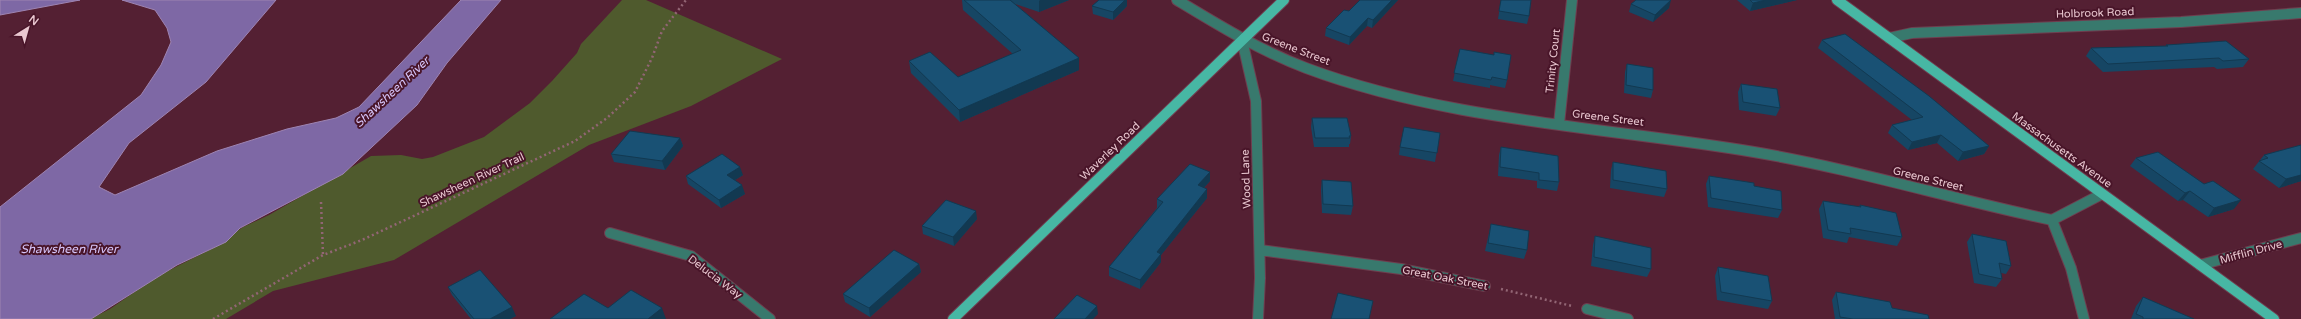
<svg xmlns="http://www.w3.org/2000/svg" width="2301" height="319" font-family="'Varela Round',sans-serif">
<rect width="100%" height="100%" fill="#542033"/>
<path fill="#4f5a2d" d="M 622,0 L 646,0 L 782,59 L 691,106 L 589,145 L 394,260 L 273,291 L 226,319 L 90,319 L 110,309 L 156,277 L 213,248 L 243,227 L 269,215 L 371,156 L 401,155 L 422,159 L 433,157 L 484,137 L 530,103 L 552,81 L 577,53 L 581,44 Z"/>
<path fill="#7e68a5" stroke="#9e84b2" d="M 0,0 L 80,0 L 0,15 Z
M 122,0 L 276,0 L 206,82 L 129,143 L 99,187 L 115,195 L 217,151 L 287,129 L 336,118 L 359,107 L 461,0 L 501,0 L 447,63 L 417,105 L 343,174 L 240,228 L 226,242 L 177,265 L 91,319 L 0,319 L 0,207 L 141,95 L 161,65 L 171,42 L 167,28 L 155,10 Z"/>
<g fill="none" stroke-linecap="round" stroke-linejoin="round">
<defs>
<path id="minor" d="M 1177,0 C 1220,26 1259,50 1306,68 C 1447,121 1606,127 1754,152 C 1854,169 1952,199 2052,220
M 1889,38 L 1912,33 L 2181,22 L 2301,13
M 1242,40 L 1256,101 L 1260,278 L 1258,319
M 1559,124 L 1572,0
M 2052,220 L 2071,268 L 2084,319
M 2052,220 L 2102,194
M 610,233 L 691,256 L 770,319
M 1260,250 L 1401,269 L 1485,286
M 2200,265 L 2301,238
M 1587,309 L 1628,319"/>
<path id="major" d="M 1837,0 L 2274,319
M 953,319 L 1284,0"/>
</defs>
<use href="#minor" stroke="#6f3e4f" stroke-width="12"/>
<use href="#major" stroke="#6f3e4f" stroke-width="12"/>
<path stroke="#926574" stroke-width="2.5" stroke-dasharray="2 3" stroke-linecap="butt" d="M 321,202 L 323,255
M 1501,289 L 1572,306
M 213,319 L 323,255 L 362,240 L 575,141 L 607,118 L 635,92 L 652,58 L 662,31 L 686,0"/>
<use href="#minor" stroke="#38796d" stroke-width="10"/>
<use href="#major" stroke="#47b7a4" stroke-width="10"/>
</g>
<path fill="#164664" d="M 962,0 L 1069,0 L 1039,12 L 1015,4 L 1079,58 L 1079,70 L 960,122 L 911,73 L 909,61 L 958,77 L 1013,54 L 963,10 Z
M 1099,0 L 1127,0 L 1127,6 L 1113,20 L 1093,14 L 1092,6 Z
M 1398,0 L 1372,28 L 1367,26 L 1349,45 L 1325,36 L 1326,28 L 1349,11 Z
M 1501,0 L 1529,16 L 1527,24 L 1498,19 Z
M 1737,0 L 1797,0 L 1750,11 Z
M 1631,4 L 1669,8 L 1653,22 L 1629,12 Z
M 1822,40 L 1989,146 L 1984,154 L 1958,161 L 1937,143 L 1908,150 L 1888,133 L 1892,125 L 1912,120 L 1818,48 Z
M 2166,45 L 2249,59 L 2243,67 L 2217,69 L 2214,67 L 2103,72 L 2086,56 L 2091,48 L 2166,46 Z
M 1460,49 L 1507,80 L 1505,88 L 1490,85 L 1490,88 L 1453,81 Z
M 1627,64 L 1653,90 L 1651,98 L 1624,93 L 1625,72 Z
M 1741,84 L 1780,108 L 1776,116 L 1739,110 L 1738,92 Z
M 1312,118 L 1351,136 L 1350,144 L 1349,144 L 1349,147 L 1314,147 L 1311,127 Z
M 1440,133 L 1435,162 L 1399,155 L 1400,147 Z
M 680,138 L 683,146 L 665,170 L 614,162 L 611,154 Z
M 1501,147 L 1559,182 L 1557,191 L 1537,188 L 1537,181 L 1498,176 L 1499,155 Z
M 2264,155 L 2301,181 L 2279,188 L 2253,169 Z
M 2136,158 L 2204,184 L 2234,209 L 2208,217 L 2183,200 L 2178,201 L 2130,166 Z
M 1613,162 L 1667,189 L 1664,197 L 1610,188 L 1611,170 Z
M 743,175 L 735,180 L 745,194 L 721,208 L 688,184 L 686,176 Z
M 1709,176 L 1782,210 L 1778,218 L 1708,207 L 1706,184 Z
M 1322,180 L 1353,206 L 1351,215 L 1322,213 L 1321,189 Z
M 1210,181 L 1204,188 L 1207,198 L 1161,255 L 1161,262 L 1140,289 L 1109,276 L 1109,267 L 1157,208 L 1157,199 Z
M 1823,201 L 1859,207 L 1860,205 L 1902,237 L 1897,246 L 1849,237 L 1847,243 L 1823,238 L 1819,209 Z
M 977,219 L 954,246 L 923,234 L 922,226 Z
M 1491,224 L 1527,250 L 1524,259 L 1485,251 Z
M 1972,234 L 2011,266 L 2006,274 L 2001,273 L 2002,279 L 1996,287 L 1974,283 L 1967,242 Z
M 1595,236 L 1651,269 L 1647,277 L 1591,266 L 1593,245 Z
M 919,264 L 921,272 L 870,317 L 845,302 L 843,294 Z
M 1718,267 L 1772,301 L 1768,309 L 1717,300 L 1715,276 Z
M 448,287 L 516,316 L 510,319 L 471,319 L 452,295 Z
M 1836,292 L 1892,308 L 1929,319 L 1835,319 L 1832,300 Z
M 2143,297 L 2194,319 L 2131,319 L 2136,306 Z"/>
<path fill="#123951" d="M 1040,0 L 1069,0 L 1039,12 L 1039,1 Z
M 1125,0 L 1127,0 L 1127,6 L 1113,20 L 1113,12 Z
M 1392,0 L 1398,0 L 1372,28 L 1373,20 Z
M 1671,0 L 1669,8 L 1653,22 L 1655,15 Z
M 1766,0 L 1797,0 L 1750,11 L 1753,3 Z
M 1368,18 L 1367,26 L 1349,45 L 1350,37 Z
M 1079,58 L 1079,70 L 960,122 L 959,110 Z
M 1941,135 L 1937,143 L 1908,150 L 1912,142 Z
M 680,138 L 683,146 L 665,170 L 662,161 Z
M 1989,146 L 1984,154 L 1958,161 L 1963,152 Z
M 740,167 L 743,175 L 730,183 L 727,175 Z
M 1210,172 L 1210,181 L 1198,194 L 1198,185 Z
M 2301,175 L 2301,181 L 2279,188 L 2286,179 Z
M 742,185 L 745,194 L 721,208 L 719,200 Z
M 1207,189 L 1207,198 L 1161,255 L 1161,262 L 1140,289 L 1140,280 L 1157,252 Z
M 2190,191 L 2183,200 L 2178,201 L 2185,193 Z
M 2241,200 L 2234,209 L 2208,217 L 2214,208 Z
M 976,211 L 977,219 L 954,246 L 953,237 Z
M 919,264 L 921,272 L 870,317 L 869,308 Z
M 1097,306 L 1098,314 L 1093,319 L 1085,319 Z
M 512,307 L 516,316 L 510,319 L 490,319 Z
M 662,308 L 666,319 L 648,319 Z"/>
<path fill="#195174" stroke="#123951" d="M 964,0 L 1010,0 L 1079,58 L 959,110 L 909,61 L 930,52 L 958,77 L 1021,50 Z
M 1099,0 L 1125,0 L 1113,12 L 1092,6 Z
M 1360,0 L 1392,0 L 1373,20 L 1368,18 L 1350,37 L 1326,28 L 1344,10 L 1349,11 Z
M 1501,0 L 1531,0 L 1529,16 L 1499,11 Z
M 1636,0 L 1671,0 L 1655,15 L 1631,4 Z
M 1750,0 L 1766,0 L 1753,3 Z
M 1845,34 L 1929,96 L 1989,146 L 1963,152 L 1941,135 L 1912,142 L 1892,125 L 1923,117 L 1822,40 Z
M 2226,41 L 2249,59 L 2223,61 L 2219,58 L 2108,64 L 2091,48 L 2168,46 L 2166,45 Z
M 1460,49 L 1494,55 L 1494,52 L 1511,55 L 1507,80 L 1492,77 L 1491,80 L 1454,73 Z
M 1627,64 L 1653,68 L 1653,90 L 1626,85 Z
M 1741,84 L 1777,89 L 1780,108 L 1743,102 Z
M 1312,118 L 1347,118 L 1351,136 L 1349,136 L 1350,138 L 1315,138 Z
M 1404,127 L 1440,133 L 1437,153 L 1400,147 Z
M 630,131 L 680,138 L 662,161 L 611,154 Z
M 2301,145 L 2301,175 L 2286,179 L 2259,161 L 2268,158 L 2264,155 Z
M 1501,147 L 1558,156 L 1559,182 L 1539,180 L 1539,173 L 1500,167 Z
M 2158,152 L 2204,184 L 2213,181 L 2241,200 L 2214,208 L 2190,191 L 2185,193 L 2136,158 Z
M 722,154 L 740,167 L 727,175 L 742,185 L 719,200 L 686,176 Z
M 1613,162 L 1666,171 L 1667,189 L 1613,180 Z
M 1190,164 L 1210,172 L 1198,185 L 1207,189 L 1157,252 L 1161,254 L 1140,280 L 1109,267 L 1163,202 L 1157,199 Z
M 1709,176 L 1754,183 L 1754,186 L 1781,191 L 1782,210 L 1711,198 Z
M 1322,180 L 1351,182 L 1353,206 L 1323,204 Z
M 946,200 L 976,211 L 953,237 L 922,226 Z
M 1823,201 L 1861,207 L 1860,205 L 1896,213 L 1902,237 L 1850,228 L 1851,234 L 1828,230 Z
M 1491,224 L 1529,231 L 1527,250 L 1488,243 Z
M 1972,234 L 2006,241 L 2011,266 L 1999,263 L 2002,279 L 1979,274 Z
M 1595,236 L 1651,248 L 1651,269 L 1594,257 Z
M 894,250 L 919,264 L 869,308 L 843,294 Z
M 1718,267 L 1768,276 L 1772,301 L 1721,292 Z
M 480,270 L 512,307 L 490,319 L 474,319 L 448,287 Z
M 631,290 L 662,308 L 648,319 L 550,319 L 584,294 L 608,308 Z
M 1836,292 L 1890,302 L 1892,308 L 1928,315 L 1929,319 L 1853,319 L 1840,317 Z
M 1338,293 L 1373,301 L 1369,319 L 1331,319 Z
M 1077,295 L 1097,306 L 1085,319 L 1054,319 Z
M 2143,297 L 2194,319 L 2143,319 L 2143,317 L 2136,314 Z"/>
<g text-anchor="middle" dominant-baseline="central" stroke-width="4" stroke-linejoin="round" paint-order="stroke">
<g font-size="11" fill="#e9c7d0" stroke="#491529">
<text transform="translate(2095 13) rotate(-2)">Holbrook Road</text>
<text transform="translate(1296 49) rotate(21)">Greene Street</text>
<text transform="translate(1553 61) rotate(-84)">Trinity Court</text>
<text transform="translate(1608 118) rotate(7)">Greene Street</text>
<text transform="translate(2062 150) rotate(36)">Massachusetts Avenue</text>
<text transform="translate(1110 151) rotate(-44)">Waverley Road</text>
<text transform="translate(1246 179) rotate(-92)">Wood Lane</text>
<text transform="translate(1928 179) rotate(14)">Greene Street</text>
<text transform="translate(472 180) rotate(-25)">Shawsheen River Trail</text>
<text transform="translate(2251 252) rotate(-15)">Mifflin Drive</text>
<text transform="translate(715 277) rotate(37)">Delucia Way</text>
<text transform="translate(1445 278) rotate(11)">Great Oak Street</text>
</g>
<g font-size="12" font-style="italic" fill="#d7c6fb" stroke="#491529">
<text transform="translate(392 92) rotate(-43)">Shawsheen River</text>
<text x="69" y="249">Shawsheen River</text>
</g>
</g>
<g transform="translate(28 28) rotate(37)" stroke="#491529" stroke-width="3" paint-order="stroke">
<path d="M0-3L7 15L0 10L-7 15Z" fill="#e9c7d0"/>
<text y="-6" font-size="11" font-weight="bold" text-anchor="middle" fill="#e9c7d0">N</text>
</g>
</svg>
